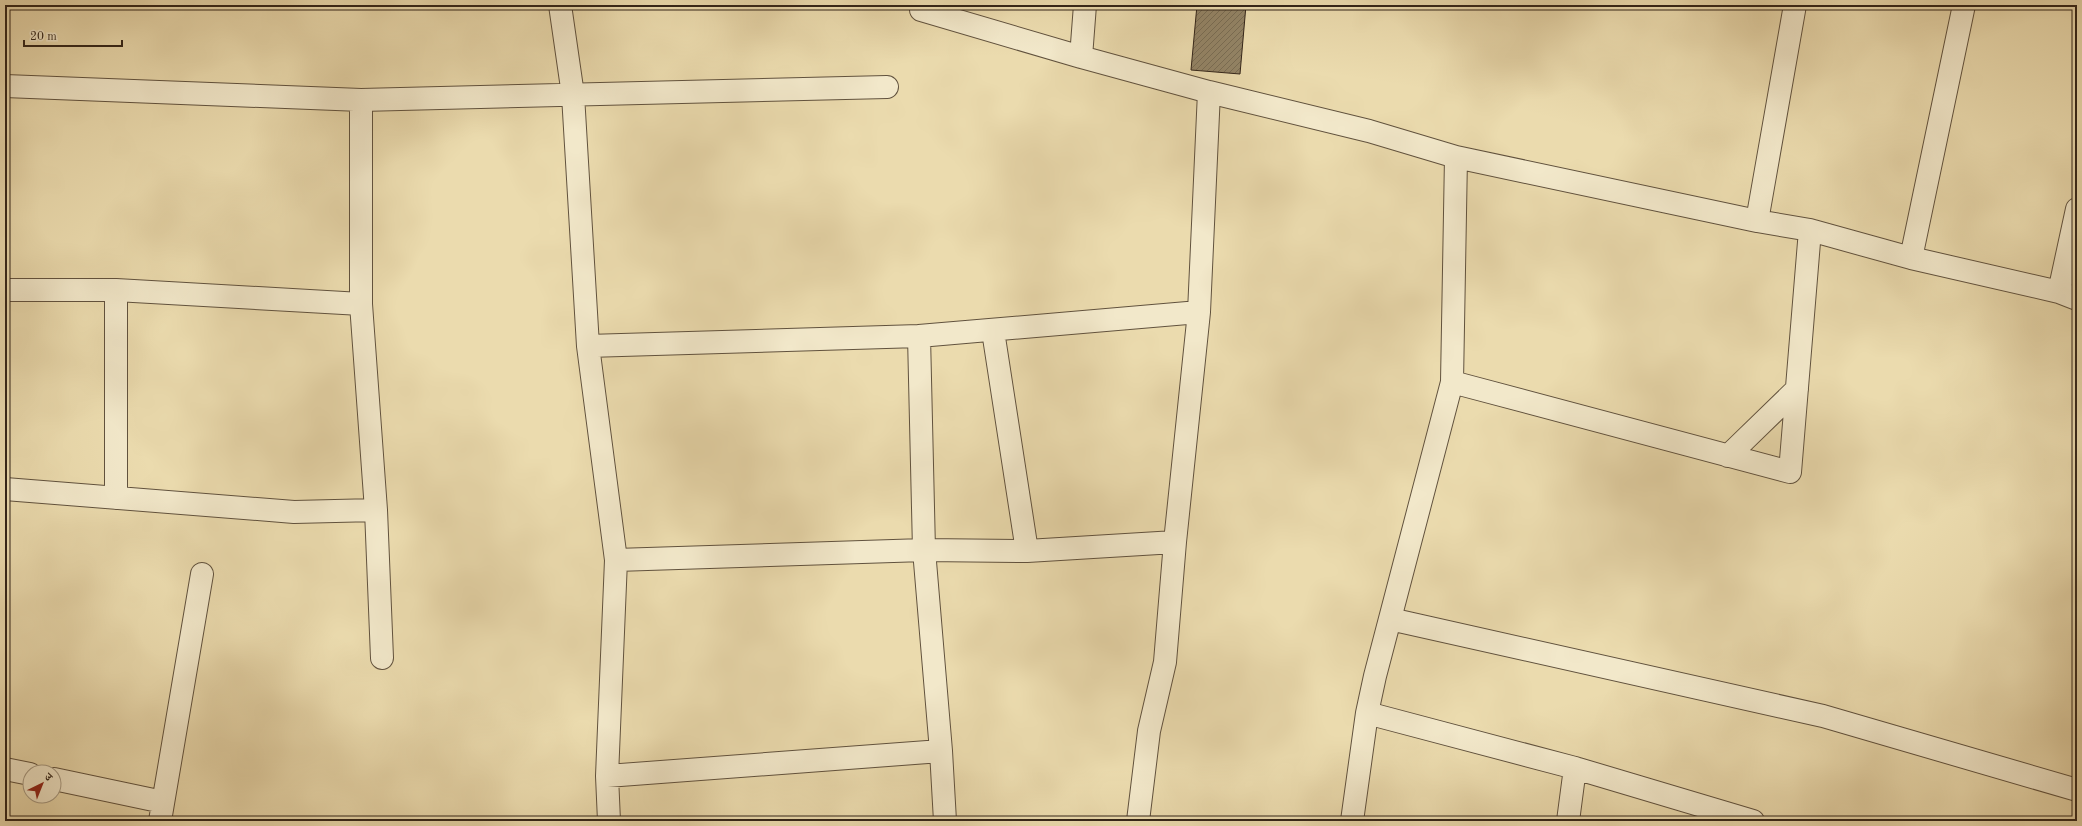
<svg xmlns="http://www.w3.org/2000/svg" width="2082" height="826" font-family="'Old Standard TT','Noto Serif Devanagari',serif">
<defs>
<pattern id="building-hatch" width="6" height="6" patternUnits="userSpaceOnUse"><rect width="6" height="6" fill="#938466"/><path d="M-1 1l2-2M0 6l6-6M5 7l2-2" fill="none" stroke="#796c53"/></pattern>
</defs>
<rect width="100%" height="100%" fill="#ebdbae"/>
<filter id="stains"><feTurbulence type="fractalNoise" baseFrequency=".005" numOctaves="4"/><feColorMatrix values="0 0 0 0 .2 0 0 0 0 .09 0 0 0 0 .02 0 0 0 .5 -.17"/></filter>
<radialGradient id="worn" r=".72"><stop offset=".6" stop-color="#630" stop-opacity="0"/><stop offset="1" stop-color="#630" stop-opacity=".3"/></radialGradient>
<path fill="url(#building-hatch)" stroke="#332519" d="M 1197,5 L 1246,5 L 1240,74 L 1191,70 Z"/>
<g fill="none" stroke-linecap="round" stroke-linejoin="round">
<defs>
<path id="street" d="M 560,5 L 573,95 L 588,346 L 616,560 L 607,776 L 609,821
M 1085,5 L 1081,57 L 1209,92 L 1199,312 L 1175,542 L 1165,662 L 1149,731 L 1138,821
M 921,10 L 1081,57
M 5,86 L 361,100 L 361,304 L 376,510 L 382,658
M 1209,92 L 1369,131 L 1456,157 L 1757,221 L 1795,5
M 361,100 L 887,87
M 1757,221 L 1810,230 L 1911,258 L 2059,292 L 2077,299
M 1911,258 L 1964,5
M 5,290 L 116,290 L 361,304
M 116,290 L 116,498
M 2059,292 L 2077,209
M 993,331 L 1027,551 L 1175,542
M 919,336 L 1199,312
M 588,346 L 919,336 L 924,550 L 941,751 L 945,821
M 1452,382 L 1790,472 L 1810,230
M 1728,456 L 1797,389
M 5,489 L 294,512 L 376,510
M 616,560 L 924,550 L 1027,551
M 1390,619 L 1823,716 L 2077,790
M 1367,713 L 1575,768
M 5,769 L 30,774
M 607,776 L 941,751
M 54,779 L 163,802
M 160,821 L 202,574
M 1352,821 L 1367,713 L 1375,676 L 1452,382 L 1456,157
M 1568,821 L 1575,768 L 1753,821"/>
</defs>
<use href="#street" stroke="#61523e" stroke-width="24"/>
<use href="#street" stroke="#f2e8ca" stroke-width="22"/>
</g>
<rect width="2082" height="826" fill="none" stroke="#ebdbae" stroke-width="20"/>
<rect x="6" y="6" width="2070" height="814" fill="none" stroke="#332519" stroke-width="2"/>
<rect x="10" y="10" width="2062" height="806" fill="none" stroke="#332519"/>
<g transform="translate(42 784) rotate(43)"><circle r="19" fill="#f2e8ca" stroke="#a69a83"/>
<path d="M0-3L7 15L0 10L-7 15Z" fill="#8f2418"/>
<text y="-6" font-size="11" font-weight="bold" text-anchor="middle" fill="#332519">उ</text>
</g>
<path d="M24 40v6h98v-6" fill="none" stroke="#332519" stroke-width="2"/>
<text x="30" y="40" font-size="12" fill="#332519" stroke="#f2e8ca" stroke-width="3" paint-order="stroke">20 m</text>
<rect width="100%" height="100%" filter="url(#stains)"/>
<rect width="100%" height="100%" fill="url(#worn)"/>
</svg>
